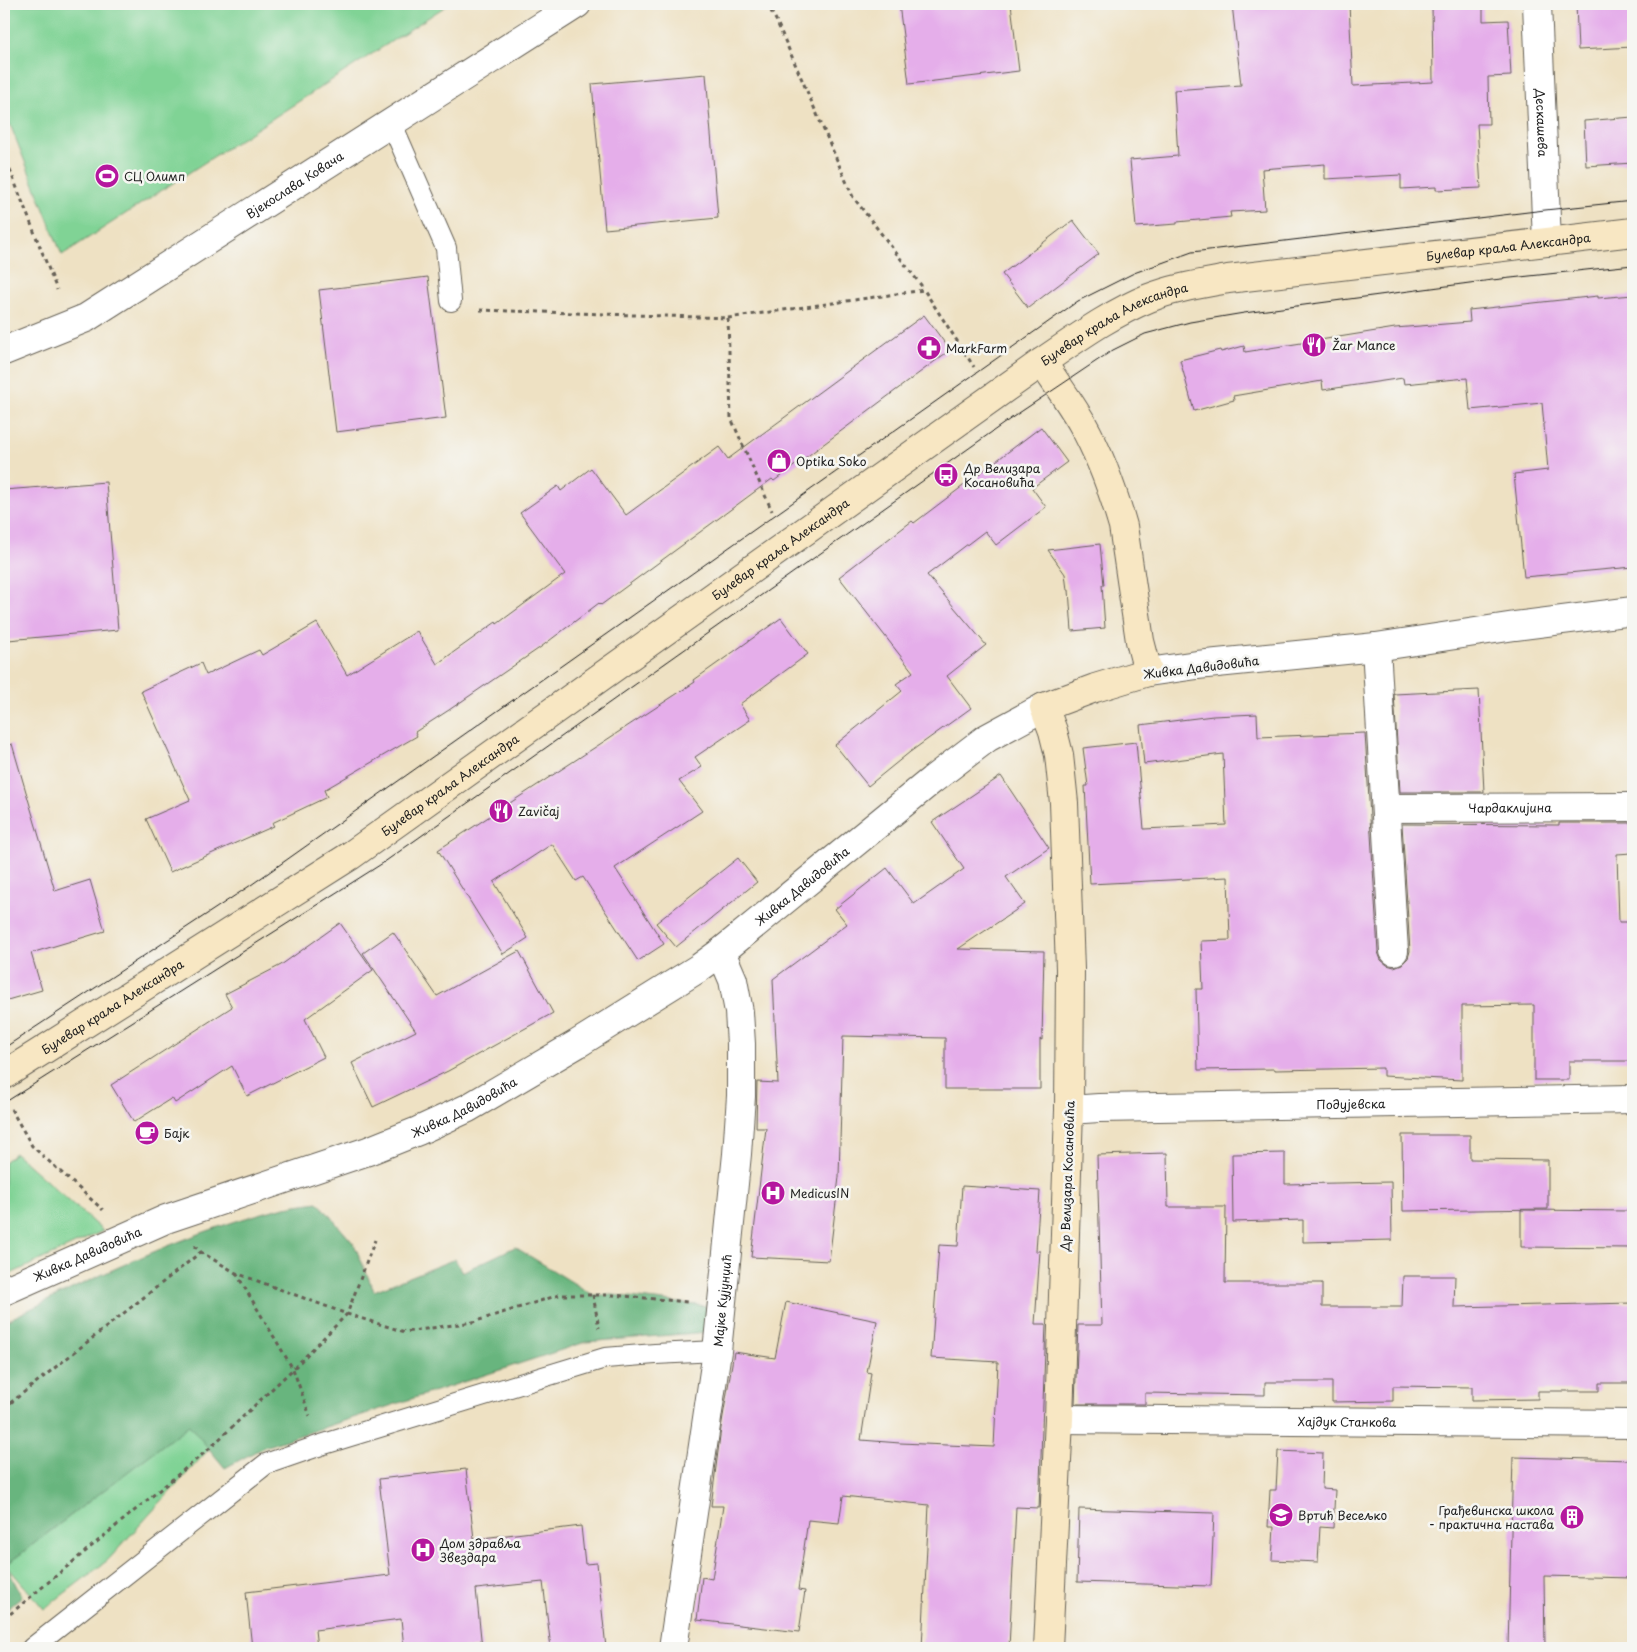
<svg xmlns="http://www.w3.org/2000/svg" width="1637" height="1652" font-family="'Playpen Sans',sans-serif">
<rect width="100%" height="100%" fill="#f6f6f2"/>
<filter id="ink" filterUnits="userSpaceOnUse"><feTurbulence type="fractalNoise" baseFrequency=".02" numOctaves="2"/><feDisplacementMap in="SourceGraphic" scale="10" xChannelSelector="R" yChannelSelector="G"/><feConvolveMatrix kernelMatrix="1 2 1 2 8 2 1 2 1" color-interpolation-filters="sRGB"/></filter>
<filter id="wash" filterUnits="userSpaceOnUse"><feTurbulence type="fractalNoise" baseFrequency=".0096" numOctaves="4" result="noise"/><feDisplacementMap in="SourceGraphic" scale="20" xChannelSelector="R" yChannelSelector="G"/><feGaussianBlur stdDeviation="1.12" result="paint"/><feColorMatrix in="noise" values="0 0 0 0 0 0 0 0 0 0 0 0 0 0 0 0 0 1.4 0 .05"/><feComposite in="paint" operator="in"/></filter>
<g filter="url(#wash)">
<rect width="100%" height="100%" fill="#eee1c3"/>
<path fill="#80d395" stroke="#4e7858" d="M 4,4 L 449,4 L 62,255 L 4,109 Z
M 15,1153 L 103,1231 L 4,1277 L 4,1162 Z
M 189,1424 L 210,1448 L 108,1560 L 44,1609 L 6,1565 Z"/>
<path fill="#68b57e" stroke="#42684d" d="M 318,1202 L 354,1244 L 374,1291 L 455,1259 L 462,1272 L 515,1247 L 593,1295 L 613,1295 L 706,1306 L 708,1332 L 586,1342 L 264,1447 L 225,1468 L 189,1425 L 6,1565 L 22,1597 L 4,1612 L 4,1322 C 91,1279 178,1236 273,1210 C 287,1206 303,1204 318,1202 Z"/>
<g id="blocks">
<path fill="#e5aeea" d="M 899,4 L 1011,4 L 1019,71 L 909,84 Z
M 1232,4 L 1349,4 L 1353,86 L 1433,82 L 1432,4 L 1483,4 L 1483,21 L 1508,20 L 1511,76 L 1488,77 L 1489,124 L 1477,124 L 1481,188 L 1436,190 L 1436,187 L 1401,189 L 1401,175 L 1325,179 L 1325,164 L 1262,169 L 1265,210 L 1230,212 L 1231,217 L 1177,222 L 1177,224 L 1136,227 L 1130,160 L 1178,156 L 1174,90 L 1241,85 Z
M 1576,4 L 1633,4 L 1633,47 L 1578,50 Z
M 706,74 L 718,218 L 605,229 L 592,84 Z
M 1633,117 L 1633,163 L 1586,166 L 1584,121 Z
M 1073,220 L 1099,254 L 1028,308 L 1002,274 Z
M 428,277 L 446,418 L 336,432 L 319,290 Z
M 1633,295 L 1633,567 L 1524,577 L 1514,474 L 1548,470 L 1542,403 L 1470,410 L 1467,378 L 1404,384 L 1403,378 L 1323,390 L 1322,381 L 1233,396 L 1234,400 L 1194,411 L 1180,360 L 1220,350 L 1221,352 L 1244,346 L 1245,352 L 1395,328 L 1470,322 L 1469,310 L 1598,296 L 1598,298 Z
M 924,315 L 950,350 L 774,481 L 772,479 L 601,605 L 599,603 L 541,647 L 449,710 L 415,732 L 417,736 L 324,790 L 327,797 L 272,823 L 274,826 L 170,872 L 146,819 L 190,800 L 141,691 L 201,663 L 206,675 L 259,650 L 262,655 L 317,623 L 347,675 L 417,631 L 437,664 L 496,622 L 497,624 L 565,574 L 520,513 L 558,486 L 561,491 L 591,468 L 626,515 L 719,447 L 728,459 Z
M 1041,427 L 1067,462 L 1032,488 L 1046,507 L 996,545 L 985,531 L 927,575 L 986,645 L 947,676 L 971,708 L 910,752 L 868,786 L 835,745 L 902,691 L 896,684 L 913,672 L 839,577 L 912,521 L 914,523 Z
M 106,482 L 118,630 L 8,640 L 4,590 L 4,490 Z
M 1100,544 L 1104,585 L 1102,585 L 1105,628 L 1072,631 L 1069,590 L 1067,590 L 1065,574 L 1048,550 Z
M 781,618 L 808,654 L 740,704 L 750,720 L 695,757 L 702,767 L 679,781 L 702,811 L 615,868 L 664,944 L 638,961 L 583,877 L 576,881 L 552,844 L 494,882 L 528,938 L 503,954 L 438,850 L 695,682 L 694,680 Z
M 1479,690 L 1484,792 L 1400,792 L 1394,694 Z
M 1257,714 L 1258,737 L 1365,733 L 1378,952 L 1381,960 L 1387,965 L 1394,967 L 1402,964 L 1408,958 L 1410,951 L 1402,824 L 1559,825 L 1559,823 L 1631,823 L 1632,853 L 1617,854 L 1619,922 L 1633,922 L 1633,1061 L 1569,1061 L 1569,1080 L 1534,1080 L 1534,1005 L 1462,1006 L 1462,1080 L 1383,1076 L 1383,1068 L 1275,1070 L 1275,1069 L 1198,1070 L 1196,989 L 1203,989 L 1201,941 L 1230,940 L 1228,877 L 1090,884 L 1085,786 L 1088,786 L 1083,748 L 1136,742 L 1144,829 L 1226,825 L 1223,754 L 1144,764 L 1140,725 L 1213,716 Z
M 12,744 L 55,891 L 90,880 L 105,931 L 31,953 L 42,990 L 4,1001 L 4,746 Z
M 1001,776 L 1049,848 L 1006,877 L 1025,904 L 958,949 L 1044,951 L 1042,1040 L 1040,1039 L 1040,1089 L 945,1089 L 945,1038 L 843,1036 L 839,1177 L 829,1261 L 751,1257 L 766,1128 L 756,1128 L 757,1082 L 778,1083 L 773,979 L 847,924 L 835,909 L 887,868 L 914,904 L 964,869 L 932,822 Z
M 738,858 L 757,882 L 676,947 L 656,923 Z
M 340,923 L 373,970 L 305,1019 L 324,1057 L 247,1096 L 232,1066 L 175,1103 L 172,1098 L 134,1122 L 111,1085 L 232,1007 L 225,994 L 281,965 Z
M 393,932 L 437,996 L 519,951 L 553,1013 L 448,1071 L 373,1107 L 352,1063 L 416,1031 L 363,953 Z
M 1402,1135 L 1470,1135 L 1470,1159 L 1548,1160 L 1548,1209 L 1403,1211 Z
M 1167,1153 L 1168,1207 L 1226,1207 L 1225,1283 L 1322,1283 L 1322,1307 L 1402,1307 L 1403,1276 L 1455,1276 L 1454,1307 L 1633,1303 L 1633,1383 L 1599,1383 L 1599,1391 L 1538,1391 L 1538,1399 L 1472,1400 L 1472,1387 L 1393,1386 L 1393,1401 L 1332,1402 L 1332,1382 L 1265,1382 L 1265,1395 L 1145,1393 L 1145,1404 L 1075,1404 L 1078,1325 L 1102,1325 L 1097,1155 Z
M 1285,1153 L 1285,1184 L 1391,1182 L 1392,1240 L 1303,1242 L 1303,1220 L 1233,1222 L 1232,1154 Z
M 962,1186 L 1040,1191 L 1036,1251 L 1040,1251 L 1035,1324 L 1046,1324 L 1039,1508 L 1016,1507 L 1009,1648 L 922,1648 L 929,1505 L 843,1496 L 839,1523 L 808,1520 L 798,1590 L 805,1591 L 799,1632 L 697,1620 L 702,1577 L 712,1579 L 723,1506 L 711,1506 L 721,1428 L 734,1352 L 775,1358 L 786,1302 L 877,1321 L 867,1372 L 871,1373 L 861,1440 L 900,1443 L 994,1447 L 998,1362 L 931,1358 L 939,1245 L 958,1246 Z
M 1521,1210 L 1633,1211 L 1633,1248 L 1521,1247 Z
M 1278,1451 L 1323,1453 L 1322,1489 L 1335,1490 L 1333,1528 L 1320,1527 L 1318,1562 L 1272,1560 L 1274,1527 L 1268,1527 L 1270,1490 L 1276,1490 Z
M 1513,1457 L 1633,1460 L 1633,1578 L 1544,1576 L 1545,1648 L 1508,1648 Z
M 466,1469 L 474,1539 L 581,1526 L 585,1564 L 597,1563 L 606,1648 L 551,1648 L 543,1582 L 476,1589 L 482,1648 L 404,1648 L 401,1619 L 315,1630 L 317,1648 L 252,1648 L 246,1592 L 390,1575 L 379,1479 Z
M 1079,1509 L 1214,1513 L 1211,1586 L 1077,1582 Z"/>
</g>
</g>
<g filter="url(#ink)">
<use href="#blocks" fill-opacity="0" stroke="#666156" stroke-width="1"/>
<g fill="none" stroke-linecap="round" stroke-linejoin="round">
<defs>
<path id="lane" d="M 391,122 L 446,248 L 451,301
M 32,1648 L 266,1464 L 321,1445 L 605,1358 L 655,1354 L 717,1351"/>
<g id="street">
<path id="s1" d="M 1537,4 L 1547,242"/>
<path id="s2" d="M 4,351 L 86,318 L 577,4"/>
<path d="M 1376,647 L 1394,951"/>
<path d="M 1148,672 L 1197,665 L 1376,647 L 1515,626 L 1633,611"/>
<path id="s3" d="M 1386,808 L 1633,807"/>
<path id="s4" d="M 1069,1110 L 1099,1108 L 1633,1099"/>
<path id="s5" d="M 4,1291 L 166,1219 L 368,1151 L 418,1131 L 468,1108 L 577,1044 L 699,968 L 721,952 L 932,780 L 987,738 L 1044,707"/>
<path id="s6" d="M 1059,1419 L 1633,1424"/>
<path id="s7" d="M 673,1648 L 717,1351 L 737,1154 L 741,1096 L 741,1044 L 739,1012 L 733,980 L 721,952"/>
</g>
<g id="secondary">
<path d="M 1042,362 C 1055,382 1070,402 1082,423 C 1100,455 1113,491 1123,526 L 1140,641 L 1148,672 L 1095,688 L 1044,707 L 1053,731 L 1059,755 L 1064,803 L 1070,969 L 1069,1110 L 1059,1419 L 1048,1648"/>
<path id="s8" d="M 4,1075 L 350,856 L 1042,362 C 1076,339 1110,314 1149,298 C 1174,288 1201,284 1228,279 L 1633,232"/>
</g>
</defs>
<use href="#lane" stroke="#666156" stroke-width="22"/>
<use href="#street" stroke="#666156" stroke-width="30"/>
<use href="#secondary" stroke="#666156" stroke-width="30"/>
<path stroke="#666156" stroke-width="3" stroke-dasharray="4 4" stroke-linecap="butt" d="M 767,4 L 776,20 L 853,197 L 924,289
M 4,155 L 57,290
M 480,310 L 728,318 L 924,290 L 974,367
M 728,318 L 731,418 L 772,511
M 11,1109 L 32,1146 L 103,1210
M 194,1246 L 201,1252 L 236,1273 L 347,1314 L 405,1332 L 473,1322 L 559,1295 L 613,1295 L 687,1302
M 236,1273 L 293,1369 L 310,1416
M 593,1295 L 599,1328
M 4,1408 L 201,1252
M 4,1619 L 210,1448 L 293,1369 L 347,1314 L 375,1240"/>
<use href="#lane" stroke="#fff" stroke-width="20"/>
<use href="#street" stroke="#fff" stroke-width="28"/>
<use href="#secondary" stroke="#f8e7c3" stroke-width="28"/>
<path stroke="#1c1c1c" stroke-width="1" d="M 4,1048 L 251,885 L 1078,301 L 1134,273 L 1192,252 L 1545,210 L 1633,201
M 4,1103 L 383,863 L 1013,417 L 1113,350 L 1145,334 L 1190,322 L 1244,313 L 1492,280 L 1633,265"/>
</g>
</g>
<defs>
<symbol id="stadium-disc" viewBox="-11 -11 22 22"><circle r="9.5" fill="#b5179e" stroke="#f6f6f2"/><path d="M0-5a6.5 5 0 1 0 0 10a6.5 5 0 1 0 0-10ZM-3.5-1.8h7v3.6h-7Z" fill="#fff"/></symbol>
<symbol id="restaurant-disc" viewBox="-11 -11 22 22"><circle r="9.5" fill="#b5179e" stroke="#f6f6f2"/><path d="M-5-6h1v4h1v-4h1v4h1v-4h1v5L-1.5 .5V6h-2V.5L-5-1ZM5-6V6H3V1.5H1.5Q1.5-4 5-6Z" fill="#fff"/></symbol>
<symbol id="pharmacy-disc" viewBox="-11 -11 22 22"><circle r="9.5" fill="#b5179e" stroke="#f6f6f2"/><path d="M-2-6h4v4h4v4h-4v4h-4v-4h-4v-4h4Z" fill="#fff"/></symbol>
<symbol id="shop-disc" viewBox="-11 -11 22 22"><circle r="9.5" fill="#b5179e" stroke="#f6f6f2"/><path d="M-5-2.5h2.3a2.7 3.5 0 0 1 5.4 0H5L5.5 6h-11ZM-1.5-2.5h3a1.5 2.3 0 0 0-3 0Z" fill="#fff"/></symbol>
<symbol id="bus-disc" viewBox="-11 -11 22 22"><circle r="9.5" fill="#b5179e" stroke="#f6f6f2"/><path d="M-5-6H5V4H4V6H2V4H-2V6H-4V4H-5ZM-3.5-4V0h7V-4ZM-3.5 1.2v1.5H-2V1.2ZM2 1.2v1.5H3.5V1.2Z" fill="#fff"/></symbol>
<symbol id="cafe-disc" viewBox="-11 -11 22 22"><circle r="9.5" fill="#b5179e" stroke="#f6f6f2"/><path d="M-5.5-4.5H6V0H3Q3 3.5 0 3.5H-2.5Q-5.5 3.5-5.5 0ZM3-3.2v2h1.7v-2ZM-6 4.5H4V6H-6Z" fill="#fff"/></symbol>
<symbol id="hospital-disc" viewBox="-11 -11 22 22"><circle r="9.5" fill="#b5179e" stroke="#f6f6f2"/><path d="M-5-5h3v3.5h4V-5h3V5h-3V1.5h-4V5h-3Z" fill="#fff"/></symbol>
<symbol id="school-disc" viewBox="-11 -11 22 22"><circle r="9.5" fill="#b5179e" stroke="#f6f6f2"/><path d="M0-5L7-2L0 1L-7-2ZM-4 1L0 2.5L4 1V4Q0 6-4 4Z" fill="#fff"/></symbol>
<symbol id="building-disc" viewBox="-11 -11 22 22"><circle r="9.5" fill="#b5179e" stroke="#f6f6f2"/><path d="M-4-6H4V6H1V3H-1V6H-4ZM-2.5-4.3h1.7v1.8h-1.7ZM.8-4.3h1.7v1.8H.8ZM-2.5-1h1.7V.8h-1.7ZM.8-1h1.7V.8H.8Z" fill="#fff"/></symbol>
</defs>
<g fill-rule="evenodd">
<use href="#stadium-disc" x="93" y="162" width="28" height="28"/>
<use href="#restaurant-disc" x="1300" y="331" width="28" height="28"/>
<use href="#pharmacy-disc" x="915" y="334" width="28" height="28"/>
<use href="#shop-disc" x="765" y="447" width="28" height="28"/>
<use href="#bus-disc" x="932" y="461" width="28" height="28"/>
<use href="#restaurant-disc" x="487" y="797" width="28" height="28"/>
<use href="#cafe-disc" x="133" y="1119" width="28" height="28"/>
<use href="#hospital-disc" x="759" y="1179" width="28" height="28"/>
<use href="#school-disc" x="1267" y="1501" width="28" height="28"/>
<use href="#building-disc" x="1558" y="1503" width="28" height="28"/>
<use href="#hospital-disc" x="409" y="1536" width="28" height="28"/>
</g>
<g text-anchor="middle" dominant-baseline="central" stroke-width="5" stroke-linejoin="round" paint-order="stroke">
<g font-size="12" fill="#1c1c1c" stroke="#f6f6f2">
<text stroke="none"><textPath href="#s1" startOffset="119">Дескашева</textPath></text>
<text stroke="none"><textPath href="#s2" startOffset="336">Вјекослава Ковача</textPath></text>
<text stroke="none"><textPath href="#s8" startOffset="1748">Булевар краља Александра</textPath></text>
<text stroke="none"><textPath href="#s8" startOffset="1342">Булевар краља Александра</textPath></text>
<text stroke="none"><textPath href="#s8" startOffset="938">Булевар краља Александра</textPath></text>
<text transform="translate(1201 667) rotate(-7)">Живка Давидовића</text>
<text stroke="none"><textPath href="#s8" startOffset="532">Булевар краља Александра</textPath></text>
<text stroke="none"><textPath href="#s3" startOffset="124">Чардаклијина</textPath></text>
<text stroke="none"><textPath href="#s5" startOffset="901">Живка Давидовића</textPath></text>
<text stroke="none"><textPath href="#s8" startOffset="128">Булевар краља Александра</textPath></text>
<text stroke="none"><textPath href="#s4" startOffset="282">Подујевска</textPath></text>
<text stroke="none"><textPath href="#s5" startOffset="496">Живка Давидовића</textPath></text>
<text transform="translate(1067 1176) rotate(-88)">Др Велизара Косановића</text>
<text stroke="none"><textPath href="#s5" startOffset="91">Живка Давидовића</textPath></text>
<text stroke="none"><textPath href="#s7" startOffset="351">Мајке Кујунџић</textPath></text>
<text stroke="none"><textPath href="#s6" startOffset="288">Хајдук Станкова</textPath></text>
</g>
<g font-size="12" fill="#1c1c1c" stroke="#f6f6f2" text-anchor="start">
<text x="124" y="176">СЦ Олимп</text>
<text x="1332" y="345">Žar Mance</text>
<text x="946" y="348">MarkFarm</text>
<text x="796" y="461">Optika Soko</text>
<text x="964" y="468">Др Велизара<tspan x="964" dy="14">Косановића</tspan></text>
<text x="518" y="811">Zavičaj</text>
<text x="164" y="1133">Бајк</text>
<text x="790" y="1193">MedicusIN</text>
<text x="1554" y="1510" text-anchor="end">Грађевинска школа<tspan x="1554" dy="14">- практична настава</tspan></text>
<text x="1298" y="1515">Вртић Весељко</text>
<text x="440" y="1543">Дом здравља<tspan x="440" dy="14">Звездара</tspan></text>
</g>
</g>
<rect width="1637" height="1652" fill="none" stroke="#f6f6f2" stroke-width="20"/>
</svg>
